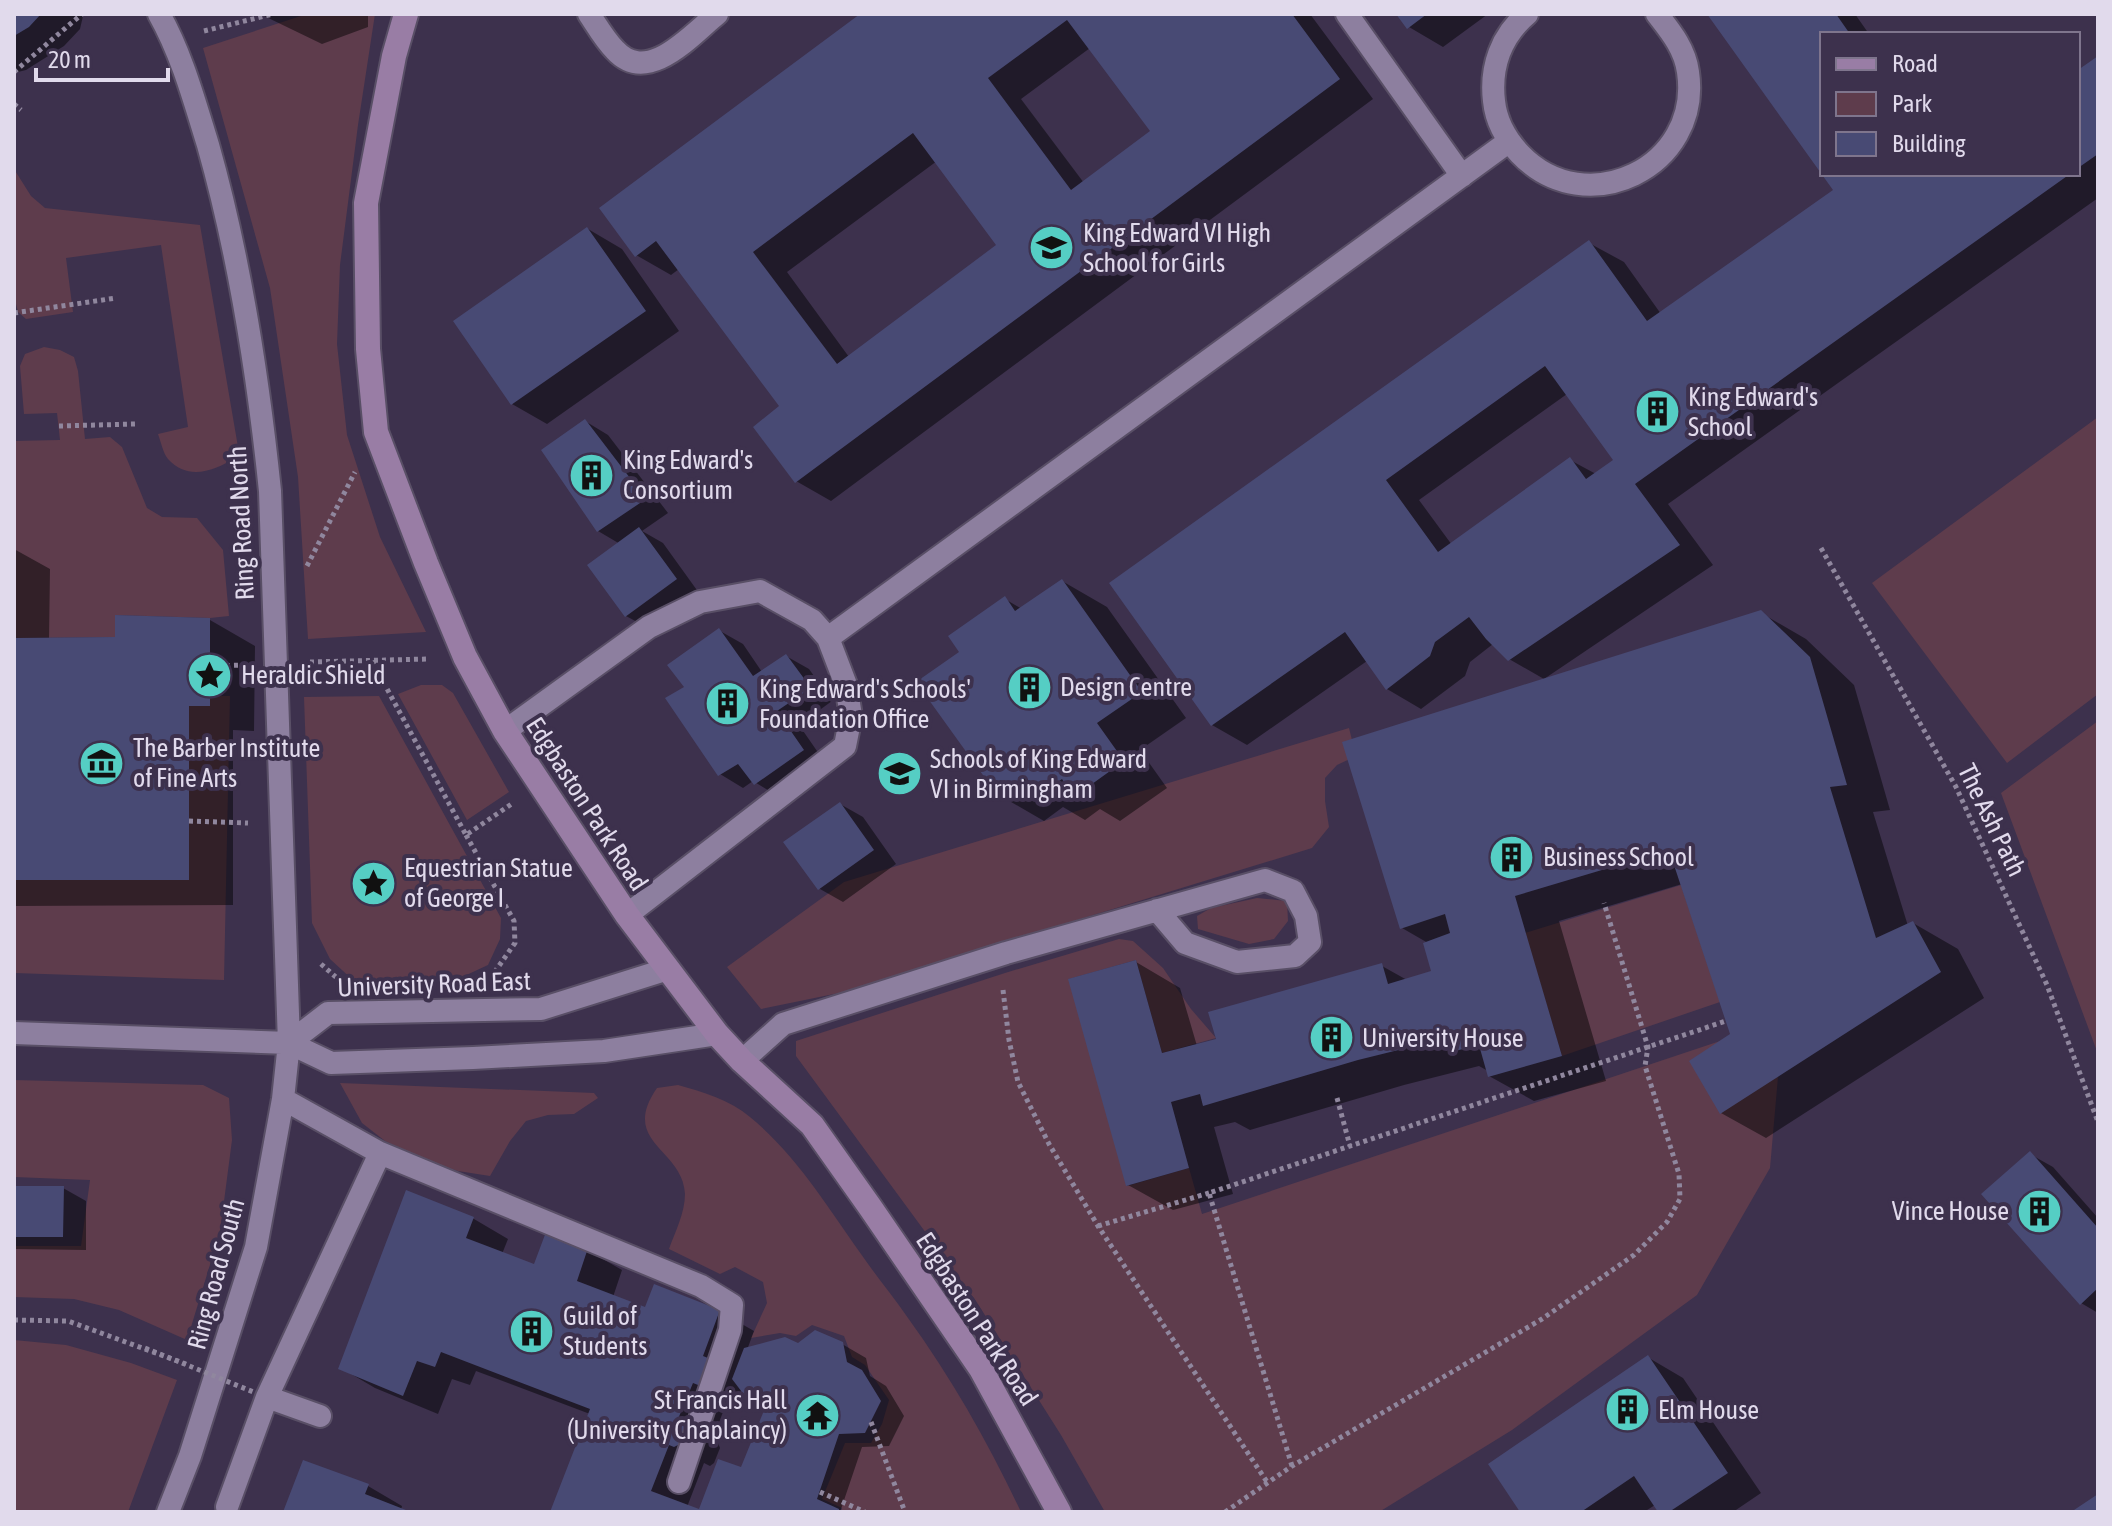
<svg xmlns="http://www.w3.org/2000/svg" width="2112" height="1526" font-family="'Asap Condensed',sans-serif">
<rect width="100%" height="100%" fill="#3d314d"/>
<path fill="#5e3c4c" d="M 307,14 L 375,14 L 358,125 L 340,265 L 337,344 L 347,435 L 380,537 L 426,632 L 308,639 L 298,477 L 270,288 L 203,48 Z
M 14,169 L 31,196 L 45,208 L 200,225 L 238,447 L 235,458 C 214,471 188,481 168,459 C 163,453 161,442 158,434 L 188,427 L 161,245 L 66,258 L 73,312 L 26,319 L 18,312 L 14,296 Z
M 44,347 L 60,350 L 74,357 L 78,371 L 85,439 L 110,437 L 122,447 L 147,508 L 162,517 L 197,518 L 223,550 L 229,616 L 210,618 L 115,615 L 115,637 L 14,638 L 14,441 L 60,440 L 57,413 L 24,414 L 20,366 L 25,354 Z
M 2098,417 L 2098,694 L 2007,763 L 1872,583 Z
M 421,685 L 442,685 L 453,693 L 509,792 L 467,820 L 398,694 Z
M 210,696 L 230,696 L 224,980 L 14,973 L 14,880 L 189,880 L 189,706 L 210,706 Z
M 379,696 L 501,918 L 500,939 L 488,965 L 460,978 L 355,982 L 330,959 L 312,923 L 304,697 Z
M 2098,721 L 2098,1054 L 2001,793 Z
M 1349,728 L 1356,756 L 1337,765 L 1325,778 L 1325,801 L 1329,827 L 1312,848 L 839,993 L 761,1009 L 727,967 L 844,882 Z
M 1681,885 L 1720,1002 L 1562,1056 L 1525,933 Z
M 1257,898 L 1287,901 L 1288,921 L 1274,939 L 1249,944 L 1198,929 L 1197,916 L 1211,908 Z
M 1119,939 L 1133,941 L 1163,968 L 1191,1009 L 1216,1038 L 1162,1053 L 1136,960 L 1069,979 L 1127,1186 L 1189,1168 L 1202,1214 L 1783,1020 L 1770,1168 L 1697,1295 L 1512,1430 L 1379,1512 L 1105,1512 L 1061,1435 L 976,1301 L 796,1056 L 796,1041 L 1005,973 Z
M 14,1080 L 203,1085 L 229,1098 L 232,1140 L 220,1232 L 187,1340 L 119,1310 L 74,1299 L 14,1297 L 14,1246 L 81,1246 L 90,1180 L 14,1177 Z
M 340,1083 L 594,1093 L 598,1098 L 574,1114 L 548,1115 L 526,1121 L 510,1141 L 490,1176 L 458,1171 L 430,1162 L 385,1141 L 362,1123 Z
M 678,1085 C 703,1092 730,1100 750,1117 C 796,1155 827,1206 861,1254 C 876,1276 893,1296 908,1318 C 952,1379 989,1444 1021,1512 L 841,1512 L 842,1508 L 822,1499 L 845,1443 L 871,1443 L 882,1424 L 889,1400 L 865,1365 L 852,1357 L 844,1336 L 812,1325 L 796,1336 L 780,1333 L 751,1338 L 767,1303 L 763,1282 L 735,1267 L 720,1274 L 669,1249 C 675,1232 685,1213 685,1194 C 683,1148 619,1143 657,1088 Z
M 14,1340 L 66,1345 L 131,1363 L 177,1380 L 128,1512 L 14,1512 Z"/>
<path fill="#0007" fill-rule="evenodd" d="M 14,14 L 83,14 L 83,16 L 80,29 L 64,46 L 26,70 L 14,73 Z
M 260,14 L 368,14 L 368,27 L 322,44 Z
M 863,14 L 1310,14 L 1373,99 L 831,501 L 796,481 L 782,407 L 679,269 L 671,275 L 636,255 ZM 1090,48 L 1152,131 L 1084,183 L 1021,99 ZM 937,161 L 999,246 L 849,357 L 787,272 Z
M 1399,14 L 1488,14 L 1443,47 L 1409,27 Z
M 1710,14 L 1855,14 L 1869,34 L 1822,34 L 1822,171 Z
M 2098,58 L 2098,198 L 1668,504 L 1713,565 L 1544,679 L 1509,659 L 1493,644 L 1470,662 L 1465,676 L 1421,709 L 1387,689 L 1367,661 L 1247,745 L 1212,725 L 1112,584 L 1589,243 L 1624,262 L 1661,314 L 1836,190 L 1824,174 L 2078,174 L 2078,73 ZM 1567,394 L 1615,460 L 1596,474 L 1570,460 L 1452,545 L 1419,500 Z
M 588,229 L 622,249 L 679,331 L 547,424 L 512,404 Z
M 585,421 L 608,435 L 668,513 L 642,531 L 663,543 L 699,593 L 650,629 L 626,616 L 620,544 L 598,531 Z
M 14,549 L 50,569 L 49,640 L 117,639 L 210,620 L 255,646 L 254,731 L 233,730 L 233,905 L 14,906 Z
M 1062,581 L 1107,607 L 1186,718 L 1140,750 L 1167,788 L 1120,821 L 1100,809 L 1085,820 L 1063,807 L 1044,821 L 999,795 L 962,652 L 1005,599 L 1022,609 Z
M 1761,613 L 1806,639 L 1854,685 L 1890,810 L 1873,812 L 1908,926 L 1913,923 L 1958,949 L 1984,998 L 1766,1138 L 1721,1113 L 1733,1034 L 1682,884 L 1559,921 L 1606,1081 L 1534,1101 L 1489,1076 L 1488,1071 L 1479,1066 L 1404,1085 L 1250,1130 L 1235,1122 L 1214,1127 L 1233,1194 L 1173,1210 L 1128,1185 L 1136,962 L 1180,988 L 1197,1046 L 1218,1040 L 1382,966 L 1407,980 L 1433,972 L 1428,943 L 1402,928 Z
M 720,631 L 743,644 L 762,672 L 786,656 L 809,669 L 832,701 L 799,725 L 826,764 L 779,797 L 753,781 L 743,788 L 720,774 L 686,687 Z
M 840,804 L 863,817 L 896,864 L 843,902 L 820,889 L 786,842 Z
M 2030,1154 L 2053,1167 L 2098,1218 L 2098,1313 L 2081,1303 Z
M 14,1188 L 63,1188 L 86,1201 L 86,1250 L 14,1249 Z
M 407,1193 L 474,1219 L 508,1239 L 502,1254 L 535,1267 L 587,1250 L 622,1270 L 613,1297 L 646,1309 L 719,1311 L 754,1331 L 747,1350 L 842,1344 L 866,1358 L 870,1376 L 886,1386 L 904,1416 L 889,1446 L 862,1447 L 840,1512 L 708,1512 L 742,1470 L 767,1409 L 742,1389 L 738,1401 L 734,1403 L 727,1401 L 713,1439 L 718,1443 L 720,1448 L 714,1463 L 710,1466 L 704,1463 L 687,1507 L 699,1512 L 552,1512 L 590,1414 L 476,1371 L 470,1385 L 452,1379 L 438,1414 L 375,1388 L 341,1368 Z
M 1649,1358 L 1683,1378 L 1761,1493 L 1733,1512 L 1660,1512 L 1655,1505 L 1644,1512 L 1523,1512 Z
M 368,1486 L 402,1506 L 401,1510 L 406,1512 L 286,1512 Z"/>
<path fill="#484a74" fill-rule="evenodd" d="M 14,14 L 41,14 L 29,27 L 14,36 Z
M 860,14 L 1292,14 L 1340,79 L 795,483 L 753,427 L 779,406 L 656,241 L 635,257 L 599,208 ZM 1067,20 L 1150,131 L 1071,190 L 988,78 ZM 913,133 L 996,245 L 837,364 L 753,252 Z
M 1396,14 L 1427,14 L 1407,29 Z
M 1707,14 L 1836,14 L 1850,34 L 1822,34 L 1822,174 L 2070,174 L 1635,484 L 1680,545 L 1508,661 L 1486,639 L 1469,617 L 1435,642 L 1430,656 L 1386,690 L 1345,632 L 1211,726 L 1109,583 L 1589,240 L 1647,321 L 1833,190 ZM 1545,366 L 1613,460 L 1586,479 L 1570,457 L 1438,552 L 1386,480 Z
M 2098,56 L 2098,154 L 2078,168 L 2078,70 Z
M 587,227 L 646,311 L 511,405 L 453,321 Z
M 585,419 L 646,499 L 597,532 L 541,450 Z
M 639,527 L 677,579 L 625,617 L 587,565 Z
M 1062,579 L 1142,692 L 1097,723 L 1124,761 L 1074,797 L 1062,779 L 1039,795 L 1026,777 L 998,796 L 916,682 L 959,652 L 948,636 L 1005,596 L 1015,611 Z
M 1761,610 L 1810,657 L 1847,785 L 1830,787 L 1876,938 L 1913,921 L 1941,972 L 1720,1114 L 1689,1061 L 1730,1034 L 1669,850 L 1515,896 L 1562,1056 L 1488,1077 L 1479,1045 L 1451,1052 L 1447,1038 L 1358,1060 L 1203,1106 L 1200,1094 L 1171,1102 L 1189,1168 L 1126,1186 L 1068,979 L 1136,960 L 1162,1053 L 1216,1039 L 1208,1012 L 1382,963 L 1388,984 L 1431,971 L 1423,943 L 1450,933 L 1445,914 L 1400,929 L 1342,742 Z
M 115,615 L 210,618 L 210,706 L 189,706 L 189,880 L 14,880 L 14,638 L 115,637 Z
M 719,628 L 753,676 L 786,654 L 811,688 L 777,711 L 804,750 L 754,785 L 738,764 L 718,776 L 665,698 L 684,687 L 667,665 Z
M 840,802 L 874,850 L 818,890 L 783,842 Z
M 2030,1151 L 2098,1228 L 2098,1288 L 2080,1305 L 1981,1194 Z
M 14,1186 L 64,1186 L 63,1237 L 14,1237 Z
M 406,1190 L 474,1217 L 466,1238 L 534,1264 L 546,1232 L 588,1248 L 577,1281 L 645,1307 L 654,1284 L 720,1310 L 703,1356 L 708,1358 L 710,1364 L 703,1382 L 698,1385 L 693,1383 L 678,1419 L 684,1421 L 686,1427 L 680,1444 L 674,1447 L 669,1445 L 651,1491 L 699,1509 L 718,1459 L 741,1467 L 765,1408 L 748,1400 L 732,1379 L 744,1348 L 785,1337 L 798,1343 L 815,1330 L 843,1342 L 847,1362 L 862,1370 L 881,1401 L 865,1433 L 839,1434 L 817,1499 L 839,1509 L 839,1512 L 550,1512 L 590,1409 L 441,1352 L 435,1367 L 417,1361 L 403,1396 L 338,1369 Z
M 1648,1355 L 1728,1473 L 1669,1512 L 1658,1512 L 1634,1476 L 1581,1512 L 1520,1512 L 1488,1464 Z
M 303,1460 L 369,1484 L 365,1494 L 411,1512 L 283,1512 Z
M 2098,1494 L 2098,1512 L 2071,1512 Z"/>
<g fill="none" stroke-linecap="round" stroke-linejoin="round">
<defs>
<path id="lane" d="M 159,14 C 182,55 194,100 208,145 C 240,258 258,375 270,491 L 289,1043 L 283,1099 L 256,1247 L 190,1456 L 168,1512
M 589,14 C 597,26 605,40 615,50 C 648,86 691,35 717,14
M 1347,14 L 1462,176
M 1527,14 C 1501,36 1490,67 1494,101 C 1496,121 1506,139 1520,154 C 1586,223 1702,167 1688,72 C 1685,49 1671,32 1657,14
M 828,638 L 1508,142
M 505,731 L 649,627 L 700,602 L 760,591 L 812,620 L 828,638 L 846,685 L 851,716 L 845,746 L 627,915
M 14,1033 L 289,1043 L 328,1013 L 541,1009 L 668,969
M 289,1043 L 331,1063 L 473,1058 L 604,1051 L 717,1034
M 742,1061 L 783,1024 L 1006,953 L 1265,880 L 1293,891 L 1306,916 L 1310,942 L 1295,956 L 1237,962 L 1185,943 L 1157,910
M 283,1099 L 380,1153 L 701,1286 L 732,1305 L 730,1330 L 679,1482
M 267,1397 L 320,1416
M 227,1507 L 267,1397 L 380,1153"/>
<path id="secondary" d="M 406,14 L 394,56 L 366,203 L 368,349 L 376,432 L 426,563 L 465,657 L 505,731 L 627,915 L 717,1034 L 742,1061 L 812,1125 L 870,1207 L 981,1369 L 1059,1512"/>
</defs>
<use href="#lane" stroke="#594f66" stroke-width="26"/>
<use href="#secondary" stroke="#594f66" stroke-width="28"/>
<path stroke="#90879e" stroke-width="5" stroke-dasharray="4 4" stroke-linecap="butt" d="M 204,31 L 273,14
M 14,72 L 82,14
M 14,104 L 21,110
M 14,313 L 116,298
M 59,426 L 135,424
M 1821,548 L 1956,787 L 2047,985 L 2098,1122
M 307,566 L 355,472
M 372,661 L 466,835 L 513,803
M 310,662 L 428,659
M 210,666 L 244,665
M 189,821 L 248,823
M 466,835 L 514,921 L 515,943 L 494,973 L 489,975
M 321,964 L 338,979
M 1003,990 L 1009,1040 L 1018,1082 L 1049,1144 L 1098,1226 L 1267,1482
M 1337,1098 L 1350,1146
M 1098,1226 L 1209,1193
M 14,1320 L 68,1321 L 186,1364
M 871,1422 L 905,1512
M 1292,1466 L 1209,1193 L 1726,1021
M 820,1492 L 865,1512
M 1225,1512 L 1292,1466 L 1542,1319 L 1634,1255 L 1667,1222 L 1680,1199 L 1679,1174 L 1645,1066 L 1648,1047 L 1604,903"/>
<use href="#lane" stroke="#8d7f9f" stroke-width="22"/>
<use href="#secondary" stroke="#997da5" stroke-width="24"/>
<path stroke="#90879e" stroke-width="5" stroke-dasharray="4 4" stroke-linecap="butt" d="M 145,1348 L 256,1393"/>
</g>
<defs>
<symbol id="school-disc" viewBox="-11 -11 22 22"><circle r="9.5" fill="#55cec4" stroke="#3d314d"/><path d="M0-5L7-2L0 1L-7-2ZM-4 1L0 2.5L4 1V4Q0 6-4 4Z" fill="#111"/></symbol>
<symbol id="building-disc" viewBox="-11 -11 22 22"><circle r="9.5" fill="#55cec4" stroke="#3d314d"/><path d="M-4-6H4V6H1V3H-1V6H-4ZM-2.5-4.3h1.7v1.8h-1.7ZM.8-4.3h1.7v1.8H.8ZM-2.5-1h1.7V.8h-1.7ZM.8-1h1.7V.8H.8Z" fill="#111"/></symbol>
<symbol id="sight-disc" viewBox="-11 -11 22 22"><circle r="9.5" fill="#55cec4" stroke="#3d314d"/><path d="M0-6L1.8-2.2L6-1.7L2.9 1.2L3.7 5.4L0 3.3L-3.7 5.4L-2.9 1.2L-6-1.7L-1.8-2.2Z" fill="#111"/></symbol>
<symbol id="museum-disc" viewBox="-11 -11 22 22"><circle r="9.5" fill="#55cec4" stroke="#3d314d"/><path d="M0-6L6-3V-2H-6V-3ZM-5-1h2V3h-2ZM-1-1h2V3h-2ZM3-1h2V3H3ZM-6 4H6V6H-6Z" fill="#111"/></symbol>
<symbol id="temple-disc" viewBox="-11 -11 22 22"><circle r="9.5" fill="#55cec4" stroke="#3d314d"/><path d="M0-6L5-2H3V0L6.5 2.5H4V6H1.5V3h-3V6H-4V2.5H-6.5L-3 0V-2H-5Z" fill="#111"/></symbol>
</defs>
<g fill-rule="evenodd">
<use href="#school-disc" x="1026" y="222" width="51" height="51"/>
<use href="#building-disc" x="1632" y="386" width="51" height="51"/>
<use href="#building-disc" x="566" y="450" width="51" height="51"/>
<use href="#sight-disc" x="184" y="650" width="51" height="51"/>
<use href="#building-disc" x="1004" y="662" width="51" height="51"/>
<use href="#building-disc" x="702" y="678" width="51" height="51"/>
<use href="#museum-disc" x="76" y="738" width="51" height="51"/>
<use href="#school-disc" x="874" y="748" width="51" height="51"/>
<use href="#building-disc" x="1486" y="832" width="51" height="51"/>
<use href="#sight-disc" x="348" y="858" width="51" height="51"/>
<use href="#building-disc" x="1306" y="1012" width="51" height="51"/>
<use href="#building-disc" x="2014" y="1186" width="51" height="51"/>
<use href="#building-disc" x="506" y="1306" width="51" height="51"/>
<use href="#building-disc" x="1602" y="1384" width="51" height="51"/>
<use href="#temple-disc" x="792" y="1390" width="51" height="51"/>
</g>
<g text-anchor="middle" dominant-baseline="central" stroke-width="8" stroke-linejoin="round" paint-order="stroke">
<g font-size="26" fill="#e1daec" stroke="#3d314d" text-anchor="start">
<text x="1083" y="233">King Edward VI High<tspan x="1083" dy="30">School for Girls</tspan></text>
<text x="1688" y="397">King Edward's<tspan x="1688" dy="30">School</tspan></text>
<text x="623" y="460">King Edward's<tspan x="623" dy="30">Consortium</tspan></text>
<text x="241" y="675">Heraldic Shield</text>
<text x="1060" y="687">Design Centre</text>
<text x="759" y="689">King Edward's Schools'<tspan x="759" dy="30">Foundation Office</tspan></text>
<text x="133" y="748">The Barber Institute<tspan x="133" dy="30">of Fine Arts</tspan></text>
<text x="930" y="759">Schools of King Edward<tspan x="930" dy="30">VI in Birmingham</tspan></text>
<text x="1543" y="857">Business School</text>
<text x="404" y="868">Equestrian Statue<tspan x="404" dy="30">of George I</tspan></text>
<text x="1362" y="1038">University House</text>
<text x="2009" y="1211" text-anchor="end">Vince House</text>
<text x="563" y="1316">Guild of<tspan x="563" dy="30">Students</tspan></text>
<text x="787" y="1400" text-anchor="end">St Francis Hall<tspan x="787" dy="30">(University Chaplaincy)</tspan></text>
<text x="1658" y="1410">Elm House</text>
</g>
<g font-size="26" fill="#e1daec" stroke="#3d314d">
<text transform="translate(241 523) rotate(-93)">Ring Road North</text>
<text transform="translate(587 804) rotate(57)">Edgbaston Park Road</text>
<text transform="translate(1992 820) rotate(64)">The Ash Path</text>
<text transform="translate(434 984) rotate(-2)">University Road East</text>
<text transform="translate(216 1274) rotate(-75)">Ring Road South</text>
<text transform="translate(977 1319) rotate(57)">Edgbaston Park Road</text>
</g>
</g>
<rect width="2112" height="1526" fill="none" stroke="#e1daec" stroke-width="32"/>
<rect x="1820" y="32" width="260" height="144" fill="#3d314d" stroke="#7f758d" stroke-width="2"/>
<rect x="1836" y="58" width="40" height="12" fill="#997da5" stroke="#7f758d" stroke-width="2"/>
<text x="1892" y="72" font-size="24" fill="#e1daec">Road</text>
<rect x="1836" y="92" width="40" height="24" fill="#5e3c4c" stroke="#7f758d" stroke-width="2"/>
<text x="1892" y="112" font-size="24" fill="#e1daec">Park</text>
<rect x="1836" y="132" width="40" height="24" fill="#484a74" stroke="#7f758d" stroke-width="2"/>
<text x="1892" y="152" font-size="24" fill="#e1daec">Building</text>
<path d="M36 68v12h132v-12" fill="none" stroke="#e1daec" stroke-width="4"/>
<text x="48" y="68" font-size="24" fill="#e1daec" stroke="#3d314d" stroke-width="6" paint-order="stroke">20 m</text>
</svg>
